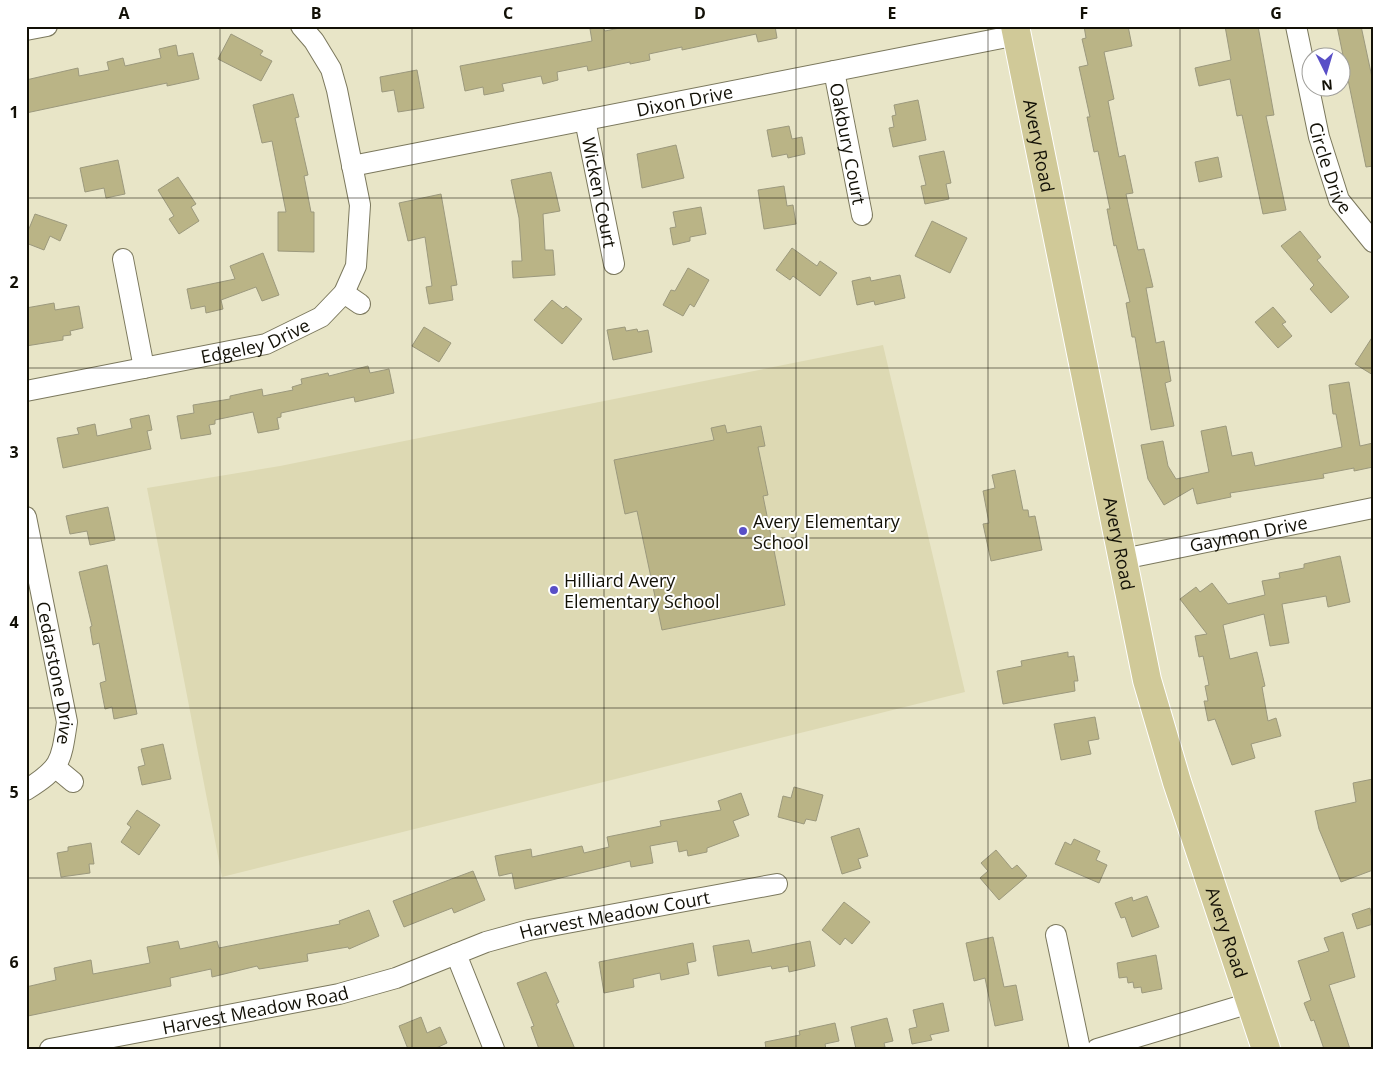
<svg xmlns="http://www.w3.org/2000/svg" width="1399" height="1075" font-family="'Open Sans',sans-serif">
<rect width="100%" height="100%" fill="#e8e5c7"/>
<path fill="#ddd9b3" d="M 883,345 L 965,692 L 222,877 L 147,488 L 280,466 Z"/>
<path fill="#bab486" stroke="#9c997d" d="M 602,26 L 605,31 L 629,26 L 775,26 L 777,38 L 758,42 L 756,34 L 682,50 L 682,47 L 649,54 L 650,60 L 630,64 L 630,62 L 588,71 L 587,66 L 557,72 L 558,80 L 543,84 L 541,76 L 502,84 L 504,91 L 484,95 L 483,87 L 465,91 L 460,66 L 592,41 L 590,29 Z
M 1084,26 L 1128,26 L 1132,46 L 1104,52 L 1114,99 L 1108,101 L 1119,157 L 1125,155 L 1133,193 L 1126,194 L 1138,250 L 1144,249 L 1153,287 L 1146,288 L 1156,343 L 1164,341 L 1171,381 L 1165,383 L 1174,426 L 1151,430 L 1135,337 L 1132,337 L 1126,303 L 1130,302 L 1116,245 L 1114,246 L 1107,209 L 1110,209 L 1098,151 L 1094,152 L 1087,117 L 1090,117 L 1079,67 L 1088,65 L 1082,39 L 1086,38 Z
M 1225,26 L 1258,26 L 1274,115 L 1266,116 L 1286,210 L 1263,214 L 1242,115 L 1237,116 L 1230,79 L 1199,86 L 1195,68 L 1231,60 Z
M 1337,26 L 1361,26 L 1373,82 L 1373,166 L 1366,167 Z
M 231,34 L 263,51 L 260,55 L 272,61 L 261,81 L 218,59 Z
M 176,45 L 178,56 L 193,53 L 199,79 L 167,86 L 167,83 L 26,113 L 26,80 L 78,68 L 79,76 L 109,70 L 107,62 L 123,58 L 125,66 L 161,58 L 159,49 Z
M 417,70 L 424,108 L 398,112 L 394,90 L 382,92 L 380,77 Z
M 293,94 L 299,117 L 295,118 L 308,175 L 304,176 L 311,212 L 314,212 L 314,252 L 278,251 L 278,212 L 286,212 L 272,141 L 262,143 L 253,105 Z
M 918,100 L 926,140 L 893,147 L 889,128 L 894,127 L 892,116 L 896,115 L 894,105 Z
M 789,126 L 792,139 L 802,137 L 805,154 L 788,158 L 787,154 L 772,157 L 767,130 Z
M 676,145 L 684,178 L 642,188 L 637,154 Z
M 944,151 L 951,183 L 946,184 L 949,199 L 925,204 L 921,186 L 926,185 L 919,156 Z
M 1218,157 L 1222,177 L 1199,182 L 1195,162 Z
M 118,160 L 125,194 L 106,198 L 104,188 L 85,192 L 80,168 Z
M 551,172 L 560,211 L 543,214 L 545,250 L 553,250 L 555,275 L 513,278 L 512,261 L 522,261 L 519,218 L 511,180 Z
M 178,177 L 196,204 L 191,207 L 199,221 L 179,234 L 169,219 L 174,216 L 158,190 Z
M 784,186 L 787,206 L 793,205 L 796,224 L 764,229 L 758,190 Z
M 441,194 L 457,285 L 451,286 L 453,300 L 429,304 L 426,287 L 432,286 L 425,237 L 408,241 L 399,203 Z
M 701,207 L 706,234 L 690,237 L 690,241 L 673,245 L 670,228 L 676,227 L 673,212 Z
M 35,214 L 67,225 L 60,241 L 50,236 L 44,250 L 26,243 L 26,236 Z
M 932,221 L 967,238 L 950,273 L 915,256 Z
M 1300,231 L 1321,257 L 1317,260 L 1349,297 L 1331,313 L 1310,289 L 1314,285 L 1281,246 Z
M 792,248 L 817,266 L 820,261 L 837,273 L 820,296 L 793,276 L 790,280 L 776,270 Z
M 263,253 L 279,295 L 262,301 L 256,287 L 221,300 L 223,309 L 206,313 L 205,306 L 191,309 L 187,289 L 235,279 L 230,266 Z
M 688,268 L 709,280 L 694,307 L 690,304 L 683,316 L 663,305 L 671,290 L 675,291 Z
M 900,275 L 905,298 L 875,305 L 874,301 L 857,305 L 852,281 L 870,277 L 871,281 Z
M 552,300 L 563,309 L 566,306 L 582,319 L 562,344 L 534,320 Z
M 54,303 L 55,310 L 79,306 L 83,328 L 70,331 L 71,335 L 63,336 L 63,340 L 26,346 L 26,308 Z
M 1273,307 L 1286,322 L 1282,324 L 1292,336 L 1278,348 L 1255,322 Z
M 424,327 L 451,343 L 439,362 L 412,346 Z
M 625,327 L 626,331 L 637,329 L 638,332 L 648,330 L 652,352 L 613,360 L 607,330 Z
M 1373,336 L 1373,375 L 1355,364 Z
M 368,366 L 370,373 L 389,369 L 394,393 L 355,402 L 354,397 L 281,413 L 281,417 L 277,418 L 279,429 L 258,433 L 253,412 L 215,420 L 215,424 L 209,425 L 211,434 L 181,439 L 177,416 L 194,413 L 193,405 L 230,399 L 230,396 L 262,389 L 263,396 L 293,390 L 292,387 L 302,384 L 301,379 L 328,373 L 329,376 Z
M 1349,382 L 1360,446 L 1373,443 L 1373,467 L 1354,471 L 1354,468 L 1323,474 L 1324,478 L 1230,493 L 1231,497 L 1197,504 L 1193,488 L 1164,505 L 1148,479 L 1141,445 L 1163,441 L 1168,466 L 1176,479 L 1209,472 L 1201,431 L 1226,426 L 1232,456 L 1252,452 L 1255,466 L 1342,447 L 1336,414 L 1333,414 L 1329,385 Z
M 149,415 L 152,430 L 147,431 L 151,449 L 63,468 L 57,438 L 79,434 L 77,428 L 95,424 L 97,436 L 132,428 L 130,419 Z
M 725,425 L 727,433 L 761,426 L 765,446 L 758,447 L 768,495 L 763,496 L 785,605 L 662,630 L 637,511 L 625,514 L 614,460 L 714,440 L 711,428 Z
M 1015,470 L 1023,510 L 1028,510 L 1029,517 L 1035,516 L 1042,550 L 991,561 L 983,524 L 989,523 L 983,491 L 995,488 L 992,475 Z
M 108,507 L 115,540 L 90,545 L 87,531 L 70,534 L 66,516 Z
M 1340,556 L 1350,602 L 1328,607 L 1326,596 L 1282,604 L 1289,643 L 1270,646 L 1264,614 L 1223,625 L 1230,659 L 1257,652 L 1265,686 L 1262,687 L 1268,721 L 1276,718 L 1281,736 L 1251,744 L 1255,758 L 1232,765 L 1215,719 L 1208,721 L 1204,701 L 1208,701 L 1205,686 L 1209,685 L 1203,656 L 1199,657 L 1195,636 L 1207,634 L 1180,599 L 1196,587 L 1200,592 L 1212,583 L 1228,604 L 1265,595 L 1262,581 L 1280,578 L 1279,573 L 1304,568 L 1304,564 Z
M 107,565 L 137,714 L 114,719 L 112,707 L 105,709 L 100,683 L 106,681 L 99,643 L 93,645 L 90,627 L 92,626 L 79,572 Z
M 1068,652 L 1068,657 L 1074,656 L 1078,681 L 1074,681 L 1075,691 L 1003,704 L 997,671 L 1022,666 L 1021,661 Z
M 1095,717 L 1099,739 L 1088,741 L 1091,754 L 1061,760 L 1054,724 Z
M 163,744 L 171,779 L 142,785 L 138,767 L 145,765 L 141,749 Z
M 1373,779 L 1373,870 L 1341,882 L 1319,829 L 1315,811 L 1356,802 L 1353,783 Z
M 794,787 L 823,795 L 816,821 L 806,819 L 804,824 L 778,817 L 783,796 L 791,798 Z
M 741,793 L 749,815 L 733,821 L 739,836 L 707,848 L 707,852 L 688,856 L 687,850 L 679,852 L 677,841 L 650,846 L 653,863 L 631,867 L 630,861 L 515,889 L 512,873 L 499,876 L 495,856 L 531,849 L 532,857 L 582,846 L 584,853 L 609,847 L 607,837 L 661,826 L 660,821 L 721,810 L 718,801 Z
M 137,810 L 160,825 L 139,855 L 121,842 L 131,827 L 127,824 Z
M 859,828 L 868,856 L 858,859 L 861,868 L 842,874 L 831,837 Z
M 1074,839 L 1100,851 L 1096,860 L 1107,865 L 1099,883 L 1055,864 L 1065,842 L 1071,845 Z
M 91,843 L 94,864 L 89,864 L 90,873 L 61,877 L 57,853 L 68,851 L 68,847 Z
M 996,850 L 1012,869 L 1017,865 L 1027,876 L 999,900 L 980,878 L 988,871 L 981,863 Z
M 473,871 L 485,900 L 454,913 L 452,908 L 404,927 L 393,901 Z
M 1147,896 L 1159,927 L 1132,937 L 1125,917 L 1121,918 L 1115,903 L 1132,897 L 1133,901 Z
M 844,902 L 870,922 L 852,944 L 845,938 L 840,945 L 822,930 Z
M 1370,908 L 1373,924 L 1357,929 L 1352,914 Z
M 369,910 L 379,936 L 349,949 L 348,947 L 307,954 L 308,961 L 259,969 L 257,966 L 212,977 L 211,969 L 170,978 L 171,986 L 28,1016 L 26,987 L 56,980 L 54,968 L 91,960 L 93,974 L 150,963 L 147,947 L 178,941 L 180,949 L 217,941 L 219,948 L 340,924 L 339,921 Z
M 1343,932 L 1355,977 L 1329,985 L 1350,1049 L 1324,1049 L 1314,1020 L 1311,1021 L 1304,1003 L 1311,1000 L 1298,961 L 1329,951 L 1324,938 Z
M 993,937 L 1004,987 L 1016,985 L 1023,1020 L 995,1026 L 985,978 L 974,981 L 966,943 Z
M 749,940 L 752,953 L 810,941 L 815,966 L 789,972 L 788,966 L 772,969 L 771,966 L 718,976 L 713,946 Z
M 693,943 L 696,961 L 687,963 L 689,974 L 661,980 L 660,973 L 633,979 L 634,987 L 604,993 L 599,962 Z
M 1156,955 L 1162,989 L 1142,993 L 1141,987 L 1134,988 L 1133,982 L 1128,983 L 1127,977 L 1119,978 L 1117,963 Z
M 546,972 L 559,1002 L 556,1004 L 575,1049 L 539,1049 L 531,1027 L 534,1026 L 517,983 Z
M 943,1003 L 949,1031 L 930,1035 L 932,1040 L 912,1044 L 909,1029 L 917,1027 L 913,1010 Z
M 421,1017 L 427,1033 L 440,1027 L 447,1043 L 434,1049 L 408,1049 L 399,1026 Z
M 887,1018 L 893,1041 L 884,1043 L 885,1047 L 876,1049 L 856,1049 L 851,1027 Z
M 835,1023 L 839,1041 L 825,1044 L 826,1049 L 766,1049 L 765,1042 L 800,1035 L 799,1031 Z"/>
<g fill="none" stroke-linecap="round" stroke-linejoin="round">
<defs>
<g id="minor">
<path id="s1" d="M 1296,26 L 1319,137 L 1339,200 L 1373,242"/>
<path d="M 26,30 L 47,26"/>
<path id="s2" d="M 834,71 L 862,215"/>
<path id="s3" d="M 585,120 L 614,264"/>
<path id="s4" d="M 352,166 L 1017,35"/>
<path d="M 123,259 L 144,368"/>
<path d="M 344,293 L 360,304"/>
<path id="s5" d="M 26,391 L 266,344 L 321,317 L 344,293 L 356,266 L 360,205 L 337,90 L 331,69 L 314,41 L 301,26"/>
<path id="s6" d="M 26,517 L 67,722 C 61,762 61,768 26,790"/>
<path id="s7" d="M 1123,559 L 1373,508"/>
<path d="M 55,767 L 73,782"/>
<path d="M 1056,935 L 1080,1049"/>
<path d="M 456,954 L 494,1049"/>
<path id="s8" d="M 50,1049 L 339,994 L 396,978 L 486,942 L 529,930 L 777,884"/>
<path d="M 1097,1049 L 1250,1003"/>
</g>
<g id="primary">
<path id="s9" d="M 1015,26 L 1147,680 L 1177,782 L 1266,1049"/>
</g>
</defs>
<use href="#minor" stroke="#7b785d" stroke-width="22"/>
<use href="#primary" stroke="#fff" stroke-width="30"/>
<use href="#minor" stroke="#fff" stroke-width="20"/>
<use href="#primary" stroke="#d0c998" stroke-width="28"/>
</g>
<path fill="none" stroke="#121006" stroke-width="1" stroke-opacity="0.55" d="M 220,26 L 220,1049M 412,26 L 412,1049M 604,26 L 604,1049M 796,26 L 796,1049M 988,26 L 988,1049M 1180,26 L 1180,1049M 26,198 L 1373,198M 26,368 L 1373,368M 26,538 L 1373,538M 26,708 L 1373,708M 26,878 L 1373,878"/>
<g fill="#594fc7" stroke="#fff" stroke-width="2">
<circle cx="743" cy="531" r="5"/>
<circle cx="554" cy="590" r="5"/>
</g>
<g text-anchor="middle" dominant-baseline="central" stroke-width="4" stroke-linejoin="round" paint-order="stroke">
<g font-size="18" fill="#121006" stroke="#fff">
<text stroke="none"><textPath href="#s4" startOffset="339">Dixon Drive</textPath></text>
<text stroke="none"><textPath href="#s2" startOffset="74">Oakbury Court</textPath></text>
<text stroke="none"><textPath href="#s9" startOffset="122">Avery Road</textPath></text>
<text stroke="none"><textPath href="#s1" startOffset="146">Circle Drive</textPath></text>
<text stroke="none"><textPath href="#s3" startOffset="74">Wicken Court</textPath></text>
<text stroke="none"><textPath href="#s5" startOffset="235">Edgeley Drive</textPath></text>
<text stroke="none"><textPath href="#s7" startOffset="128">Gaymon Drive</textPath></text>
<text stroke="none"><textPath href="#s9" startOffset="528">Avery Road</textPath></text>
<text stroke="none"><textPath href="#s6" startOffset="159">Cedarstone Drive</textPath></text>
<text stroke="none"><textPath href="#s8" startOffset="582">Harvest Meadow Court</textPath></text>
<text stroke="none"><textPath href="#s9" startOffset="932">Avery Road</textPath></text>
<text stroke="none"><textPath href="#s8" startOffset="209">Harvest Meadow Road</textPath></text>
</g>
<g font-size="18" fill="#121006" stroke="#fff" text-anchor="start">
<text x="753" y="521">Avery Elementary<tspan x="753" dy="21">School</tspan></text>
<text x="564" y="580">Hilliard Avery<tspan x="564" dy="21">Elementary School</tspan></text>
</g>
</g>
<rect width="1399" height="1075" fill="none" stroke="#ffffff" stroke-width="55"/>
<g transform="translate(1326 72) rotate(175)"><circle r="24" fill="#ffffff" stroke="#a09f9b"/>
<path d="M0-4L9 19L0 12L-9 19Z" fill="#594fc7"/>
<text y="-8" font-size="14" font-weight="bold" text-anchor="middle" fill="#121006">N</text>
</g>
<rect x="28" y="28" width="1344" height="1020" fill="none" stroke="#121006" stroke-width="2"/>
<g font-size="16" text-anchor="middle" font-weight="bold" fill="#121006">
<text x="124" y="19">A</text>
<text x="316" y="19">B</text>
<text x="508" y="19">C</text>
<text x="700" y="19">D</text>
<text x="892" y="19">E</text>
<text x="1084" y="19">F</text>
<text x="1276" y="19">G</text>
<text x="14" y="118">1</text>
<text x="14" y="288">2</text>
<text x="14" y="458">3</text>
<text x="14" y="628">4</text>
<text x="14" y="798">5</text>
<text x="14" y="968">6</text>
</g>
</svg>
